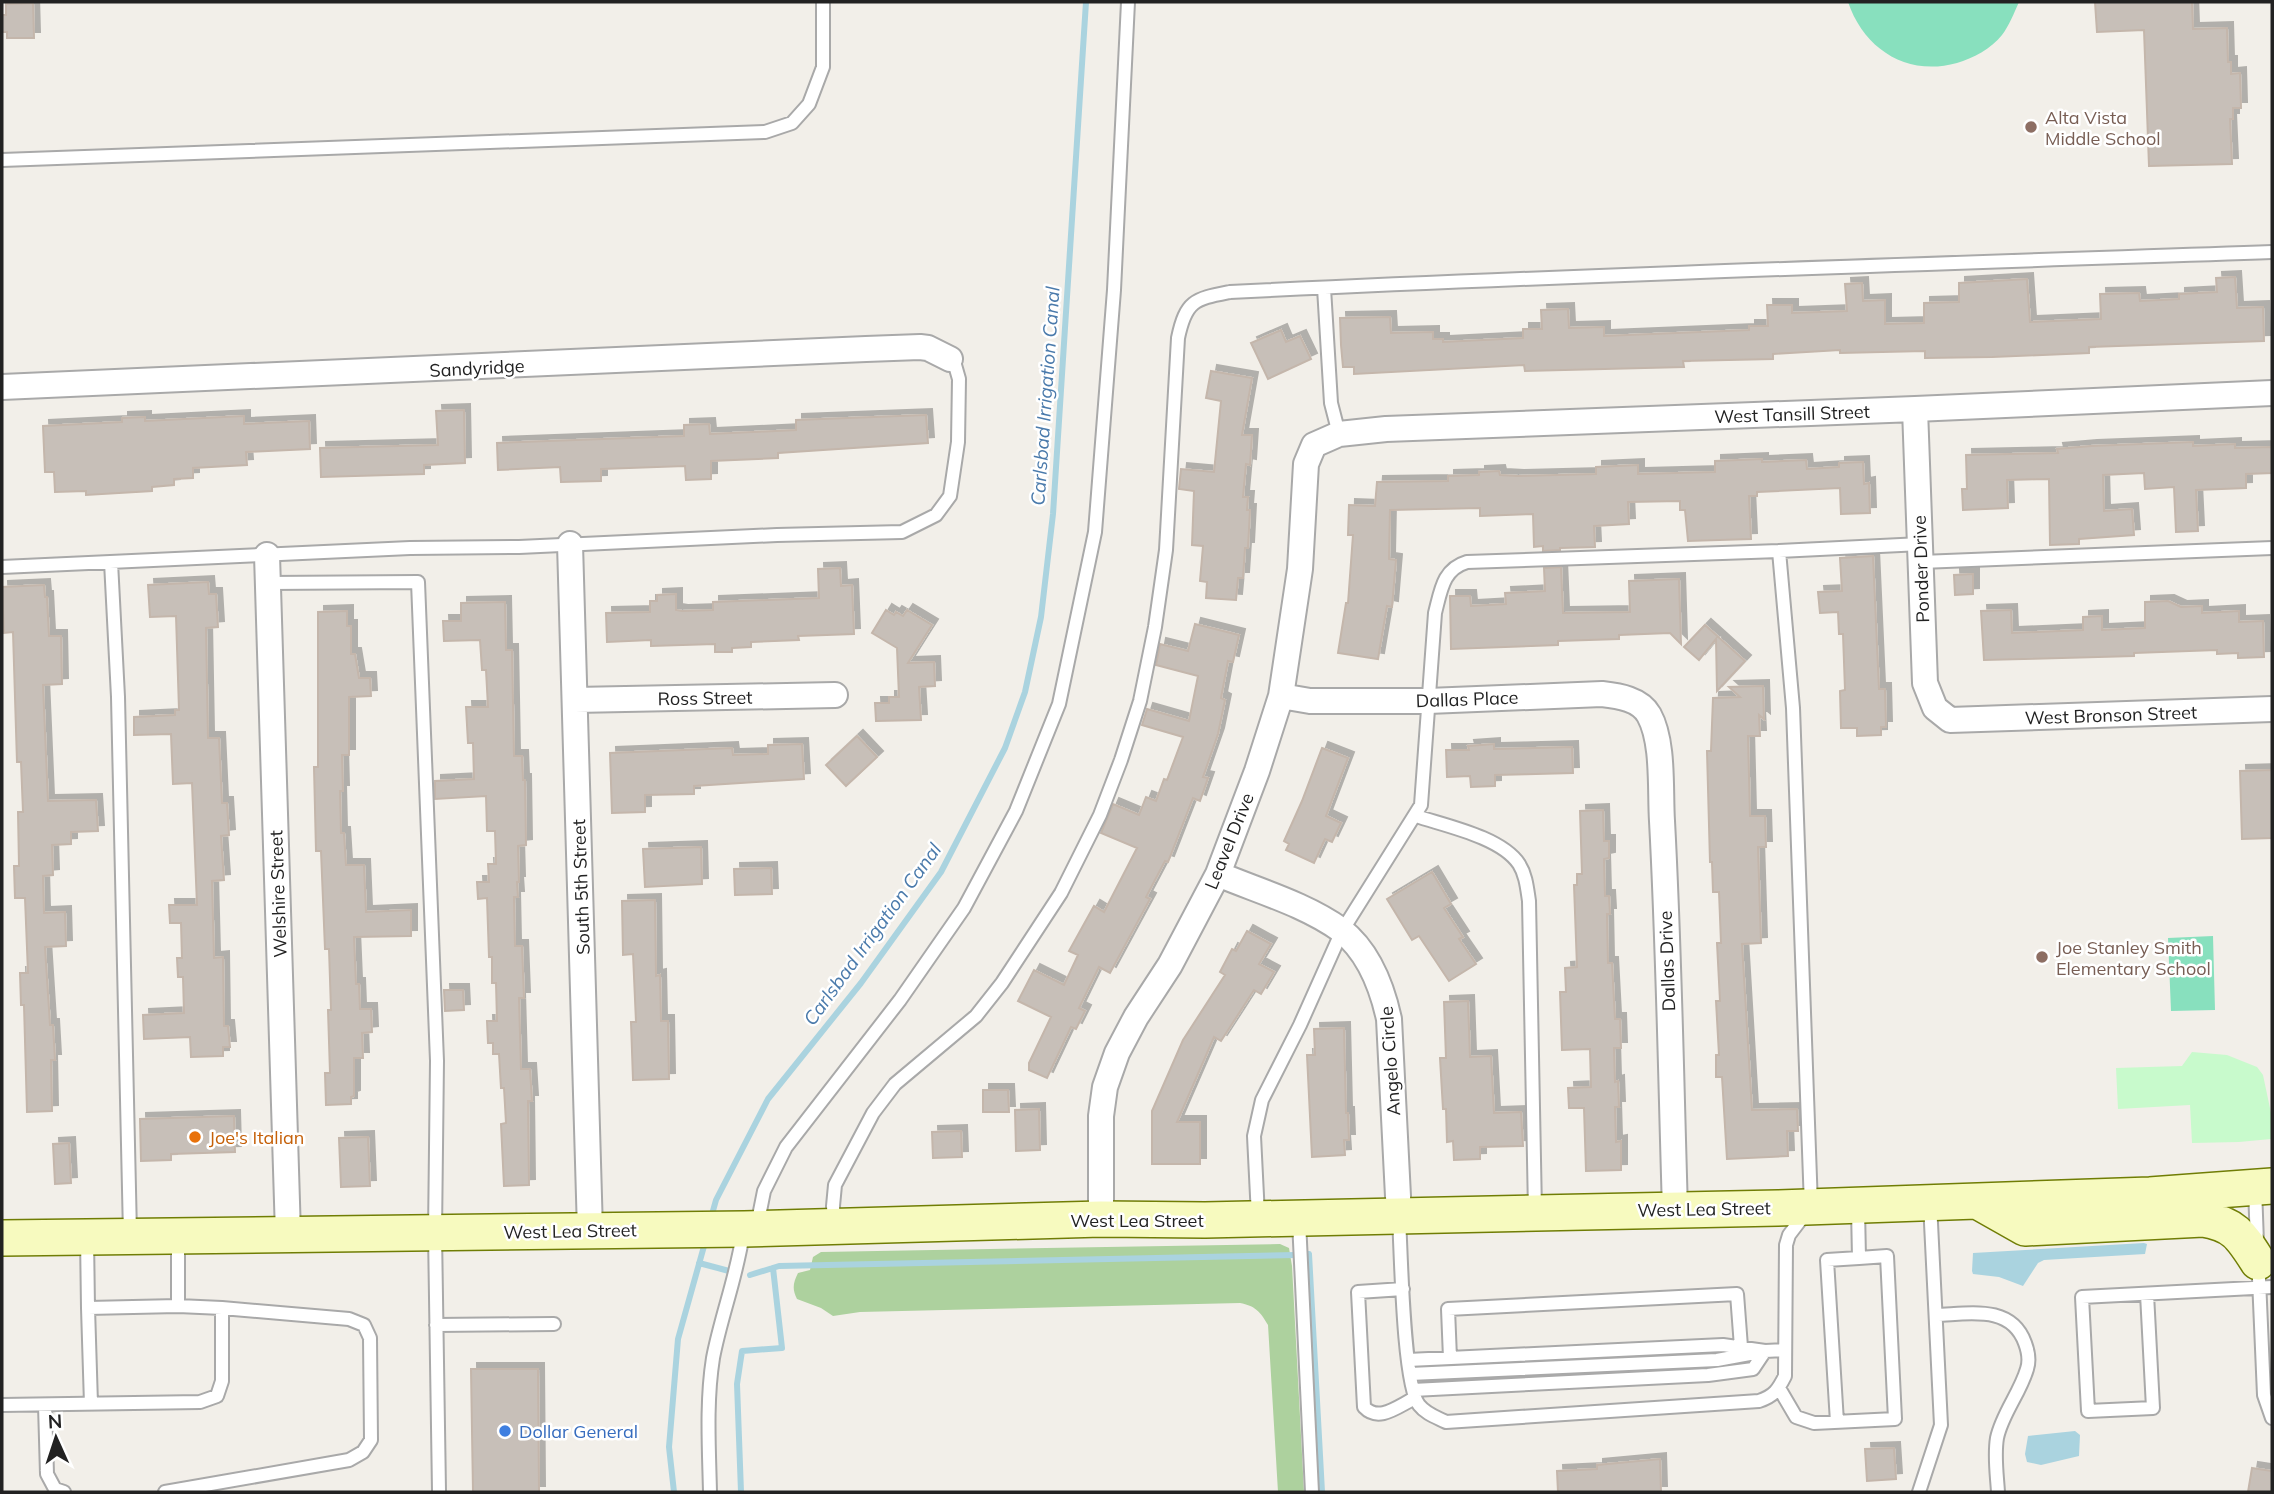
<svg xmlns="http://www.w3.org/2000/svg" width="2274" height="1494" font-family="Mulish,sans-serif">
<defs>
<filter id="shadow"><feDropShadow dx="6" dy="-6" stdDeviation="0" flood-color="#0004"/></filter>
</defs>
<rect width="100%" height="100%" fill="#f2efe9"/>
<path fill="#add19e" d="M 1280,1244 L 1289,1248 L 1292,1266 L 1304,1492 L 1278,1492 L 1268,1325 C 1260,1311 1255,1306 1240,1303 L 860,1312 L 833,1316 L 821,1308 L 797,1299 C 792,1289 793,1283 798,1273 L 810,1270 L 813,1257 L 821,1252 Z"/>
<path fill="#c8facc" d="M 2192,1052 L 2227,1055 L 2257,1067 L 2263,1075 L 2271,1113 L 2271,1139 L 2239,1142 L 2192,1143 L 2190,1105 L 2118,1109 L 2116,1068 L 2182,1066 Z"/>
<path fill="#88e0be" d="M 1848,2 L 2019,2 C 2014,13 2009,26 2002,35 C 1991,49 1973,58 1957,63 C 1907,77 1864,49 1848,2 Z
M 2213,936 L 2215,1010 L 2171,1011 L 2168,938 Z"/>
<path fill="#aad3df" d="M 2144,1243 L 2147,1244 L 2145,1254 L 2044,1260 L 2038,1263 L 2023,1286 L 1999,1277 L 1973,1274 L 1972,1271 L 1973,1253 Z
M 2075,1431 L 2080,1435 L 2079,1456 L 2041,1465 L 2027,1462 L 2025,1454 L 2028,1436 Z"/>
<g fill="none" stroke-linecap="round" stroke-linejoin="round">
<path stroke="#aad3df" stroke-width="6" d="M 711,1218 L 716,1200 L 768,1099 L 861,983 L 941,872 L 1005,748 L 1025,692 L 1041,617 L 1053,514 L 1086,2
M 1305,1255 L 1309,1254 L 1322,1492
M 699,1263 L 729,1271
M 750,1275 L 779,1266 L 1296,1255
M 674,1492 L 669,1447 L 678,1339 L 706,1239
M 741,1492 L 737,1384 L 742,1351 L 782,1348 L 773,1268"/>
</g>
<path fill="#c7bfb8" stroke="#c4b6ab" stroke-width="2" filter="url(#shadow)" d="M 2095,2 L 2192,2 L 2193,29 L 2227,28 L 2228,62 L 2231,62 L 2231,74 L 2240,73 L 2241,108 L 2233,108 L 2233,119 L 2230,119 L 2232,164 L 2149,166 L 2144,30 L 2097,32 Z
M 33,3 L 34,38 L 7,38 L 7,32 L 2,32 L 2,15 L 6,15 L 6,4 Z
M 2235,277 L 2237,308 L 2263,307 L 2264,341 L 2089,347 L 2089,353 L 1992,357 L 1925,358 L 1925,351 L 1840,353 L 1840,350 L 1773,354 L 1773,359 L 1683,361 L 1684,367 L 1525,371 L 1524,365 L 1354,374 L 1354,367 L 1343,367 L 1341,345 L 1340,318 L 1390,317 L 1391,333 L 1433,332 L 1433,339 L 1443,339 L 1443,342 L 1523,338 L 1523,329 L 1542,329 L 1541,310 L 1568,309 L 1569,328 L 1604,327 L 1604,336 L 1749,330 L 1749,326 L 1768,326 L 1767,305 L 1792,305 L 1792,313 L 1847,311 L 1845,284 L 1862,283 L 1863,301 L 1885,300 L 1885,324 L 1924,323 L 1924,303 L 1959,302 L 1959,283 L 2027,279 L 2030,322 L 2101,319 L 2100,294 L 2139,293 L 2140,301 L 2179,299 L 2179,294 L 2217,292 L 2216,278 Z
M 1281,330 L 1286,342 L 1300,336 L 1311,359 L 1268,379 L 1251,343 Z
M 1211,371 L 1252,378 L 1242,435 L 1252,435 L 1250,465 L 1246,464 L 1243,497 L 1248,497 L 1247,510 L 1250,510 L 1248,548 L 1245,548 L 1243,578 L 1238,578 L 1236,600 L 1206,598 L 1207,582 L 1200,581 L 1203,546 L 1192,545 L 1194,491 L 1179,489 L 1181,469 L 1214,472 L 1221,401 L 1206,398 Z
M 464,410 L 465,463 L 424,465 L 424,474 L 321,477 L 320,448 L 438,445 L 436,411 Z
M 926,415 L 928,443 L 778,453 L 778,458 L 711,461 L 711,479 L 686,480 L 685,466 L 601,469 L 601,481 L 561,482 L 560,467 L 498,470 L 497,443 L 684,436 L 684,425 L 709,424 L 710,434 L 796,430 L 796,420 Z
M 244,416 L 244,424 L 309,421 L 310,449 L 246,452 L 247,465 L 193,468 L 193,478 L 174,479 L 174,485 L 152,487 L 152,491 L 86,495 L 86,491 L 55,492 L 54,472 L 45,472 L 43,426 L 122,422 L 122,418 L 145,417 L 145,421 Z
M 2193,442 L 2193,446 L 2235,444 L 2235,448 L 2272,447 L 2272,473 L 2246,474 L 2246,488 L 2196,490 L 2198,531 L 2176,532 L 2174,487 L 2145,489 L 2144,473 L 2103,475 L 2104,511 L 2132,509 L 2134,535 L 2079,539 L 2079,544 L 2050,545 L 2049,479 L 2007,480 L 2008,508 L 1963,510 L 1962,489 L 1967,489 L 1966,455 L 2058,453 L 2057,449 L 2091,446 Z
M 1762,459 L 1762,462 L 1806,460 L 1807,469 L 1839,467 L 1839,463 L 1863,462 L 1864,484 L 1869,483 L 1870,513 L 1841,514 L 1840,488 L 1757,492 L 1757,496 L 1749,496 L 1751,539 L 1688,541 L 1685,510 L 1680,510 L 1680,501 L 1628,502 L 1629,524 L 1594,526 L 1595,547 L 1560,548 L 1560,550 L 1543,551 L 1543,546 L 1534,547 L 1533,514 L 1480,516 L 1480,508 L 1390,510 L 1389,559 L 1396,560 L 1392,607 L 1387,606 L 1378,659 L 1338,653 L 1346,603 L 1348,603 L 1353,535 L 1348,535 L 1349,505 L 1375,506 L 1377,482 L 1448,481 L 1448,476 L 1479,475 L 1479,472 L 1499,471 L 1500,475 L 1518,476 L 1596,474 L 1596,467 L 1638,465 L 1638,474 L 1715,472 L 1715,461 Z
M 1873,556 L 1879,689 L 1885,689 L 1886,727 L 1881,727 L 1881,735 L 1857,736 L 1857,728 L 1841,728 L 1840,691 L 1845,690 L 1843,634 L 1839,634 L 1838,612 L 1820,613 L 1818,592 L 1842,591 L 1840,558 Z
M 1561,567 L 1563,613 L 1630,612 L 1629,581 L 1679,579 L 1681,644 L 1670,633 L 1619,635 L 1619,639 L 1558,641 L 1558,645 L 1451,649 L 1450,596 L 1470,596 L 1471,606 L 1506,604 L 1505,593 L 1545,591 L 1544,568 Z
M 840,568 L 841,586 L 852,585 L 854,634 L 798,636 L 799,640 L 751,642 L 751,647 L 732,648 L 732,652 L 715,652 L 715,644 L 651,646 L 651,640 L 607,642 L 606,613 L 650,612 L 650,601 L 657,601 L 657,595 L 676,594 L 676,610 L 682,611 L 713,610 L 713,602 L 819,598 L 818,569 Z
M 1973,574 L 1973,594 L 1955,595 L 1954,575 Z
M 208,582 L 209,594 L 216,594 L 218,627 L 206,628 L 208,738 L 219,738 L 222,803 L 227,803 L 229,835 L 221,836 L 224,880 L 212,881 L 214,958 L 223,957 L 224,1026 L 228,1026 L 230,1047 L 223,1047 L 223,1056 L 191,1057 L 190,1037 L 144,1039 L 143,1015 L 184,1013 L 183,977 L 178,977 L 177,958 L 182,958 L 181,923 L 170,923 L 169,905 L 197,905 L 192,783 L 173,784 L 171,734 L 134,735 L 134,717 L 175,715 L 175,710 L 179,710 L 176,616 L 150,617 L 148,585 Z
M 44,585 L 45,597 L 47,597 L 49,636 L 61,636 L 62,684 L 43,685 L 48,801 L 96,800 L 98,831 L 71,832 L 71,844 L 52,845 L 53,875 L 43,876 L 44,913 L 65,912 L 66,946 L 45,947 L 50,1025 L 53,1025 L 55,1060 L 51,1060 L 52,1111 L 27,1112 L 24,1005 L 21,1005 L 20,973 L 28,973 L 25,898 L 15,898 L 14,866 L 19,866 L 18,812 L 23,812 L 21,762 L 17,762 L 13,632 L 4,633 L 2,587 Z
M 2168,601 L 2181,607 L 2202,606 L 2202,613 L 2239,611 L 2239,622 L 2263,621 L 2264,657 L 2238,658 L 2238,653 L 2217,654 L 2217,650 L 2134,653 L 2134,656 L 1984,660 L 1981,611 L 2011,610 L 2012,633 L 2083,630 L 2083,617 L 2102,616 L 2102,630 L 2145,628 L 2145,602 Z
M 505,602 L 506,650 L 512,650 L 514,756 L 522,756 L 523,780 L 525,780 L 526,845 L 518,846 L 519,882 L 517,882 L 518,897 L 514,897 L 515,946 L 522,946 L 524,998 L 519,998 L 521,1069 L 530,1069 L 532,1101 L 528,1101 L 529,1185 L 504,1186 L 501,1124 L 506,1123 L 504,1088 L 501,1088 L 499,1054 L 493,1054 L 493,1043 L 488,1043 L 487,1021 L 497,1021 L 496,983 L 492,983 L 492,957 L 489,957 L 487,898 L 478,899 L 477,882 L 489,882 L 488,864 L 496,864 L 495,831 L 487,831 L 486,796 L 435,799 L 435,781 L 474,779 L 473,743 L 468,743 L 466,707 L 488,707 L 486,670 L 482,670 L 480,640 L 444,641 L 443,621 L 461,621 L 461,603 Z
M 886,610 L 894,615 L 896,612 L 903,616 L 907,610 L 932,625 L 908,663 L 934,662 L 935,686 L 919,687 L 921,720 L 876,721 L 875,703 L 889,703 L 889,697 L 899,697 L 897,648 L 872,633 Z
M 347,611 L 347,626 L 351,626 L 351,654 L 355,654 L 359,678 L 370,678 L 371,696 L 349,697 L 349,755 L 342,755 L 343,791 L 340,791 L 341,833 L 344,833 L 346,865 L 364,865 L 366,912 L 411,910 L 411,936 L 354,937 L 356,984 L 359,984 L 360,1009 L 371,1009 L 372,1032 L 362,1033 L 363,1058 L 354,1058 L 354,1096 L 351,1097 L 351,1104 L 326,1105 L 325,1073 L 330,1073 L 328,1010 L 331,1010 L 329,949 L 325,949 L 321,851 L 316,851 L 314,767 L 318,767 L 318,612 Z
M 1195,624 L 1239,635 L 1233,662 L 1228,661 L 1221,698 L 1225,700 L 1218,734 L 1203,777 L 1208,778 L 1200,801 L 1193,798 L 1168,862 L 1165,861 L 1146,897 L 1150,899 L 1110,973 L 1099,967 L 1079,1008 L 1085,1011 L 1076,1029 L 1071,1027 L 1047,1078 L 1029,1070 L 1029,1063 L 1051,1017 L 1018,1001 L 1034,970 L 1064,985 L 1078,955 L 1069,951 L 1094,906 L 1104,912 L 1137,848 L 1101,833 L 1113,804 L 1139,815 L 1146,797 L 1156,801 L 1164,779 L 1167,780 L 1183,737 L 1142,725 L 1147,709 L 1189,721 L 1198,676 L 1156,665 L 1160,644 L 1188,651 Z
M 1705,625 L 1745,661 L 1717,691 L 1716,639 L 1699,660 L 1684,647 Z
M 1763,686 L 1764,719 L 1759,715 L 1760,736 L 1748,736 L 1750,816 L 1765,816 L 1766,847 L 1758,847 L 1761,943 L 1742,944 L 1752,1110 L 1797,1109 L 1798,1131 L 1787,1131 L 1788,1156 L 1727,1159 L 1722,1077 L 1716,1077 L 1716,1055 L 1719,1055 L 1716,1001 L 1720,1001 L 1717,943 L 1721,943 L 1719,892 L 1713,892 L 1712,862 L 1710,862 L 1707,751 L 1711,751 L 1713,698 L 1740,697 L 1729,687 Z
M 857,736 L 877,757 L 846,786 L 826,765 Z
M 802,744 L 804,779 L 694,786 L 694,794 L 645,795 L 645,812 L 612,813 L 610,753 L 732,748 L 733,755 L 768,754 L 768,745 Z
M 1494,744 L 1494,749 L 1572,747 L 1573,773 L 1495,775 L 1495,786 L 1471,787 L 1470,776 L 1447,777 L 1446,750 L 1469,750 L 1468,746 Z
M 1322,748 L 1348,758 L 1326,816 L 1341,823 L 1332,842 L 1325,839 L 1314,863 L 1286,850 L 1289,844 L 1284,841 L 1302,801 Z
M 2272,770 L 2272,838 L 2242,839 L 2240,771 Z
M 1603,810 L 1604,841 L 1609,841 L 1609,858 L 1604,859 L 1605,896 L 1609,896 L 1610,914 L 1607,914 L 1608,963 L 1612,963 L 1615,1019 L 1620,1019 L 1621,1048 L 1614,1048 L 1615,1082 L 1618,1081 L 1619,1107 L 1615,1107 L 1616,1142 L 1621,1141 L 1621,1170 L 1586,1171 L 1584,1108 L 1569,1108 L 1568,1088 L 1591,1087 L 1590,1049 L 1562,1050 L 1560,992 L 1566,992 L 1565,968 L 1577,967 L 1574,885 L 1577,885 L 1577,874 L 1582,874 L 1580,811 Z
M 701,847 L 702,884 L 645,887 L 643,849 Z
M 771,868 L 772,894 L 735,895 L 734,869 Z
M 1432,872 L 1451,904 L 1444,908 L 1463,937 L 1459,939 L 1476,964 L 1449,981 L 1419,936 L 1412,940 L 1387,899 Z
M 655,900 L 656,976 L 660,975 L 661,1021 L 668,1021 L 669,1079 L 633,1080 L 631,1022 L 636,1022 L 633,954 L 623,955 L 622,901 Z
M 1247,931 L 1271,944 L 1259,964 L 1274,972 L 1261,994 L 1254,990 L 1221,1041 L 1214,1037 L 1177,1122 L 1200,1122 L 1200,1164 L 1152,1164 L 1152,1111 L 1183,1040 L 1225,975 L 1220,972 L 1232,949 L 1236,951 Z
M 444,990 L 463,990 L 464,1010 L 445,1011 Z
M 1468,1001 L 1470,1057 L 1491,1056 L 1494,1113 L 1521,1112 L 1523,1146 L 1480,1147 L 1480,1159 L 1454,1160 L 1453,1141 L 1447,1142 L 1446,1109 L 1443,1109 L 1440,1058 L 1446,1058 L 1444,1002 Z
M 1344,1028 L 1346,1113 L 1348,1113 L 1349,1140 L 1344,1140 L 1345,1155 L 1312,1157 L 1307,1055 L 1315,1055 L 1314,1029 Z
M 983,1090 L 1008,1090 L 1009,1112 L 983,1112 Z
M 1039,1109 L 1040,1150 L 1016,1151 L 1015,1110 Z
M 234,1116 L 235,1152 L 171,1154 L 171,1160 L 141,1161 L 140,1119 Z
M 961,1131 L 962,1157 L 933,1158 L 932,1132 Z
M 368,1137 L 370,1186 L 341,1187 L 339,1138 Z
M 69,1143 L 71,1183 L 55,1184 L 53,1144 Z
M 471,1369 L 538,1369 L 539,1492 L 473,1492 Z
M 1894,1448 L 1896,1479 L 1867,1481 L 1865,1449 Z
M 1660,1459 L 1661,1492 L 1558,1492 L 1557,1471 L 1597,1469 L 1597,1465 Z
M 2252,1468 L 2272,1471 L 2272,1492 L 2248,1492 Z"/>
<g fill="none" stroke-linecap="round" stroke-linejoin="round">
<defs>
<path id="service" d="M 2,160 L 765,132 L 792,123 L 809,104 L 823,67 L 823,2
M 1324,288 L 1331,403 L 1339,434
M 111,562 L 118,697 L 130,1234
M 1921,562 L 2272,548
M 2,567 L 410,548 L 519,547 L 777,535 L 902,532 L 936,515 L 950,496 L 958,442 L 959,379 L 955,365 L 950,359
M 268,583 L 418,582 L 437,1061 L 435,1233 L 439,1491
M 1416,816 C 1446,826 1501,837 1519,864 C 1526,875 1527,888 1529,901 L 1535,1211
M 2255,1188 L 2257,1243
M 1258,1216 L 1254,1136 L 1262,1100 L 1300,1025 L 1342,931 L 1421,805 L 1435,613 C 1441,590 1443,569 1467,562 L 1779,551 L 1921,544
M 1399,1218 C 1401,1250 1403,1385 1419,1405 C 1426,1414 1436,1417 1446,1422 L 1759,1401 C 1774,1396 1778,1390 1785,1376 L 1786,1245 L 1789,1235 L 1811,1206 L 1793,708 L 1779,551
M 1299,1221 L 1312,1492
M 834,1223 L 833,1206 L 835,1185 L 873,1113 L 895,1084 L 976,1016 L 1002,983 L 1061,893 L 1100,815 L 1121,760 L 1140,701 L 1155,627 L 1166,550 L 1178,338 C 1186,300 1195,299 1230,292 C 1578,275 1925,264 2272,252
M 757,1226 L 764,1191 L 786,1147 L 900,1000 L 964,908 L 1016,811 L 1059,704 L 1095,532 L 1114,290 L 1128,2
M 87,1237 L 88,1308
M 178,1240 L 178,1306
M 2259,1279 L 2264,1395 L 2272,1418
M 1403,1289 L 1358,1292 L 1364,1407 C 1379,1423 1398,1406 1415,1398
M 2147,1294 L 2153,1408 L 2088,1411 L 2082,1297 L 2272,1287
M 1936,1315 C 1968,1314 2011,1304 2025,1343 C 2028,1351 2030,1360 2027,1369 C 2020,1393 2002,1414 1997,1438 C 1994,1456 1997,1475 1998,1492
M 436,1325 L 554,1324
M 1450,1358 L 1448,1309 L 1737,1294 L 1741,1347
M 1408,1360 L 1723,1345 L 1765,1351 L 1785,1350
M 1410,1374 L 1717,1360 L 1755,1353
M 1779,1388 L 1796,1417 L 1814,1423 L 1895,1419 L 1887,1256 L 1859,1258
M 1413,1390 L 1708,1375 L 1753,1369 L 1765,1351
M 2,1405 L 200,1402 L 217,1396 L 222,1381 L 222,1308 L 178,1306 L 88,1308 L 91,1404
M 45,1405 L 47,1474 L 55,1489 L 64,1492
M 1837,1422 L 1827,1260 L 1859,1258 L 1858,1209
M 165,1492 L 349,1460 L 363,1452 L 371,1440 L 370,1338 L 364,1325 L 349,1319 L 222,1308
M 710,1492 C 709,1448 706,1402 713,1358 C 721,1316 737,1276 743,1233
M 1919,1492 L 1941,1425 L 1930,1203"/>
<path id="minor" d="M 2,387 L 866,349 L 920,347 L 928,348 L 950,359
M 1915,409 L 1925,683 L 1935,708 L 1950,720 L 2272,709
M 570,544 L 590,1231
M 267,555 L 288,1234
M 1281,696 L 1310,701 L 1428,701 L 1602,694 C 1619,696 1640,699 1649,715 C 1664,742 1660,790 1662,821 C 1669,950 1671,1080 1675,1210
M 575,700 L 835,695
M 1218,874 C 1258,891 1305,904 1341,930 C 1368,951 1382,987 1389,1019 L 1399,1216
M 1101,1219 L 1101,1116 L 1105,1087 L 1117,1053 L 1136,1017 L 1170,965 L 1218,874 L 1257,771 L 1281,696 L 1300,569 L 1306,464 L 1314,445 L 1339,434 L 1386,429 L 1915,409 L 2272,393"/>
<path id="secondary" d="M 1979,1202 L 2025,1228 L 2203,1219 C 2235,1224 2242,1237 2258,1262
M 2,1238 L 744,1229 L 1101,1219 L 1205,1220 L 1778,1208 L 2150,1195 L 2272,1186"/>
</defs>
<use href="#service" stroke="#a9a9a9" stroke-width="16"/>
<use href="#minor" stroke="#a9a9a9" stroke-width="28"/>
<use href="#secondary" stroke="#707d05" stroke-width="38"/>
<use href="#service" stroke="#fff" stroke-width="12"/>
<use href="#minor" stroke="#fff" stroke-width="24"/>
<use href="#secondary" stroke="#f7fabf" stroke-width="35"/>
</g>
<g fill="#8d6e63" stroke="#fff" stroke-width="2.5">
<circle cx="2031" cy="127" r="7"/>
<circle cx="2042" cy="957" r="7"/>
</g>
<circle fill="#e8710a" stroke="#fff" stroke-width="2.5" cx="195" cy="1137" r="7"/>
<circle fill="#3f7fe0" stroke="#fff" stroke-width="2.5" cx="505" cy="1431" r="7"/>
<g text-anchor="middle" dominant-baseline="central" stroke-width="5" stroke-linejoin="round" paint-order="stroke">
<g font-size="18" fill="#785e54" stroke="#fff" text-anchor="start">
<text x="2045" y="117">Alta Vista<tspan x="2045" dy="21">Middle School</tspan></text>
<text x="2056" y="947">Joe Stanley Smith<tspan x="2056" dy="21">Elementary School</tspan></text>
</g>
<g font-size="18" fill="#222" stroke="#fff">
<text transform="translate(477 368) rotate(-3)">Sandyridge</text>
<text transform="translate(1792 414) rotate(-2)">West Tansill Street</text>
<text transform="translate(1921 569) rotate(-92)">Ponder Drive</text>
<text transform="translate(705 698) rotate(-1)">Ross Street</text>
<text transform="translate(1467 699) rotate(-2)">Dallas Place</text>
<text transform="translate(2111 715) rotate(-2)">West Bronson Street</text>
<text transform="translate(1229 841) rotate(-68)">Leavel Drive</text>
<text transform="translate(581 887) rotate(-92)">South 5th Street</text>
<text transform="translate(278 894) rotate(-92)">Welshire Street</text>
<text transform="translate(1667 961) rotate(-92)">Dallas Drive</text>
<text transform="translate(1390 1061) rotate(-94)">Angelo Circle</text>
<text transform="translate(1704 1209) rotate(-1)">West Lea Street</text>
<text x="1137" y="1220">West Lea Street</text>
<text transform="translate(570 1231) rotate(-1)">West Lea Street</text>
</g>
<g font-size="18" fill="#c56008" stroke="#fff" text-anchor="start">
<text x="209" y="1137">Joe's Italian</text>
</g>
<g font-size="18" fill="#366cbe" stroke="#fff" text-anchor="start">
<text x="519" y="1431">Dollar General</text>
</g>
<g font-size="19" font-style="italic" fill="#4a7aab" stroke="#fff">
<text transform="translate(1045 396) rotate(-86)">Carlsbad Irrigation Canal</text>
<text transform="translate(872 934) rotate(-54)">Carlsbad Irrigation Canal</text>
</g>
</g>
<rect width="2274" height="1494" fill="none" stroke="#222222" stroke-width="7"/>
<g transform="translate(56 1438) rotate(357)" stroke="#ffffff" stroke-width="5" paint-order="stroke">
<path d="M0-5L12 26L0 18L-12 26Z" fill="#222222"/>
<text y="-10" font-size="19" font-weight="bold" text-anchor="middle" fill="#222222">N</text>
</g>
</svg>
